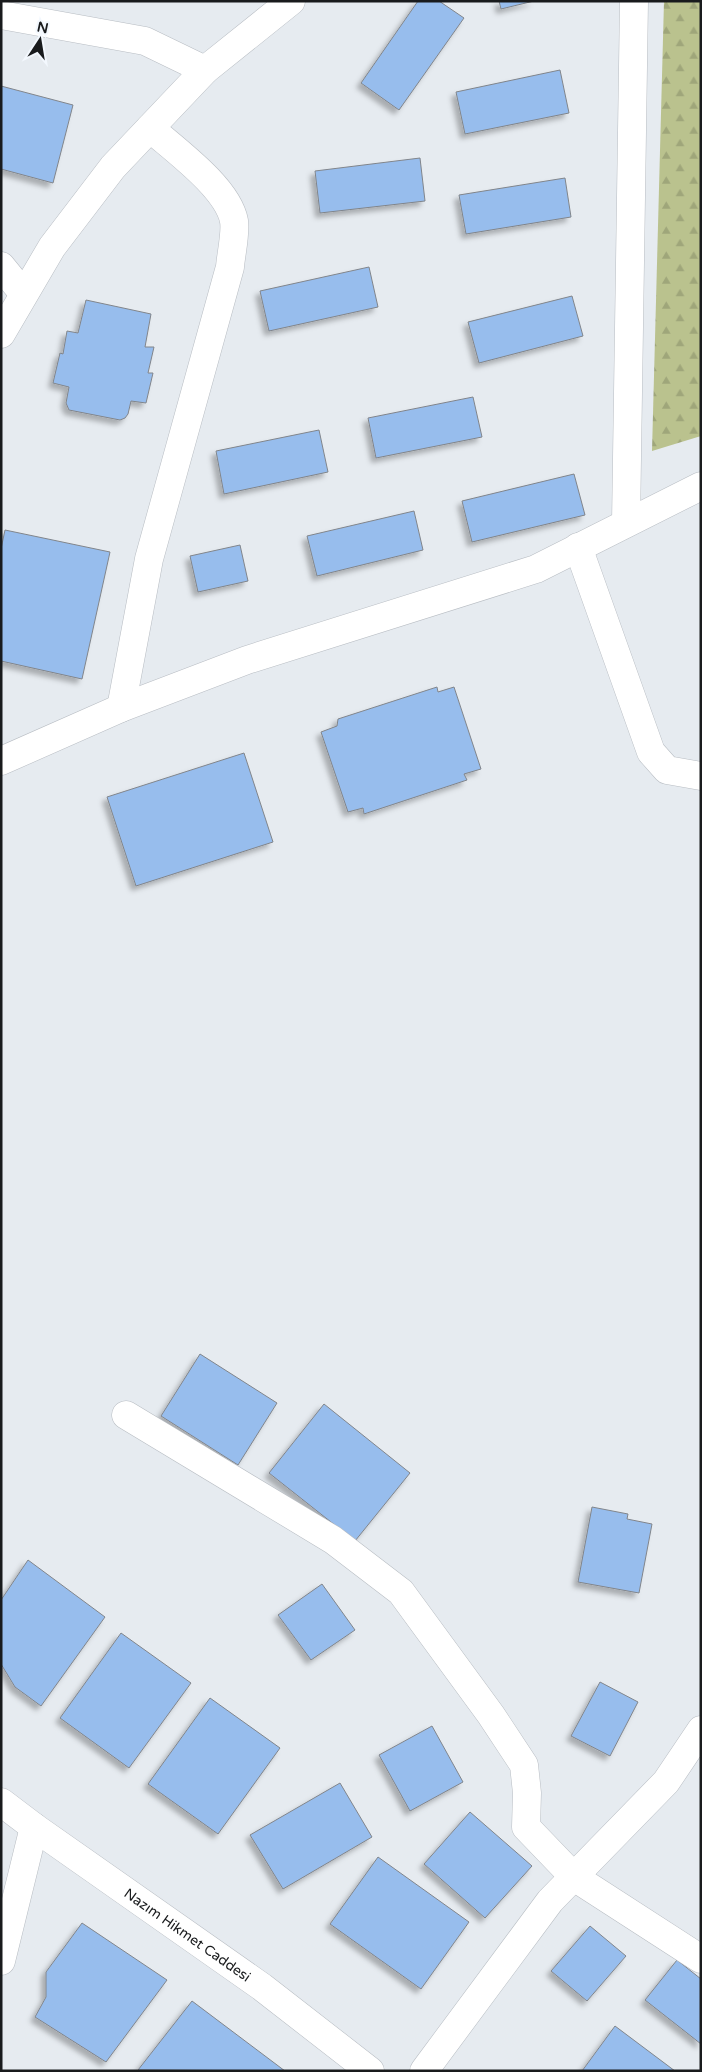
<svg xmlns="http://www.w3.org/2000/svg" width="702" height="2072" font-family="'Varela Round',sans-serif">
<defs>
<pattern id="forest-firs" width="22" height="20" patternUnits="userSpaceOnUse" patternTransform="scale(1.25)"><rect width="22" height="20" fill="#bac28e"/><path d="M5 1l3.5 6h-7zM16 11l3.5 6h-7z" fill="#9fa67a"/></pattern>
<filter id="shadow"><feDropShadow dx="-4.5" dy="4.5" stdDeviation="2.5" flood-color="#0004"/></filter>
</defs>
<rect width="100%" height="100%" fill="#e6ebf0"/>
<path fill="url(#forest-firs)" d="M 664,1 L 701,1 L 701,436 L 652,451 Z"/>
<path fill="#97bded" stroke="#81858b" filter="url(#shadow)" d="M 418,1 L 439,1 L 464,18 L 399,110 L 361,83 Z
M 499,1 L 534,1 L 501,9 Z
M 560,70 L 569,113 L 465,134 L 456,92 Z
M 1,86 L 73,105 L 53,183 L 1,169 Z
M 420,158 L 425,201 L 320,213 L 315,171 Z
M 565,178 L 571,217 L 466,234 L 459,195 Z
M 369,267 L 378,307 L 269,331 L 260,291 Z
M 572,296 L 583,336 L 479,363 L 468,322 Z
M 86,300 L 151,314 L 145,347 L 154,347 L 148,373 L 153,373 L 146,403 L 131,401 L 128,414 L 125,418 L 120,420 L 69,410 L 66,403 L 69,387 L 53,383 L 60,353 L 63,354 L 67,331 L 78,333 Z
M 473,397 L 482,437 L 376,458 L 368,418 Z
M 319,430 L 328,472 L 224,494 L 216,451 Z
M 574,474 L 585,515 L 472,542 L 462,501 Z
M 414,511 L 423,550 L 317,576 L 307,536 Z
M 5,530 L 110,552 L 82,679 L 1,661 L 1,549 Z
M 240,545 L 248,581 L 198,592 L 190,556 Z
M 437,687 L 438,692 L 454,687 L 481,769 L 464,774 L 467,780 L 364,814 L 363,808 L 348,812 L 321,732 L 337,726 L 338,719 Z
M 244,753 L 273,842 L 136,886 L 107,797 Z
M 200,1354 L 277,1403 L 238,1465 L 161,1416 Z
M 324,1404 L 410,1473 L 355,1541 L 269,1473 Z
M 592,1507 L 628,1514 L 627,1519 L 652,1524 L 639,1593 L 578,1582 Z
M 28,1560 L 105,1617 L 41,1706 L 15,1687 L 1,1664 L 1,1600 Z
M 322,1584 L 355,1630 L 311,1660 L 278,1615 Z
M 121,1633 L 191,1683 L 129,1768 L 60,1718 Z
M 600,1682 L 638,1702 L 610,1756 L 571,1736 Z
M 210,1698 L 280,1748 L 218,1834 L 148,1784 Z
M 432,1726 L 463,1782 L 410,1811 L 379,1755 Z
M 340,1783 L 372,1837 L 283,1889 L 250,1835 Z
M 470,1812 L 532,1866 L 485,1918 L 424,1864 Z
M 378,1857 L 469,1922 L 421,1989 L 330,1924 Z
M 82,1923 L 167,1980 L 106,2062 L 35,2017 L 46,1997 L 46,1972 Z
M 590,1926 L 626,1956 L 587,2001 L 551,1971 Z
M 677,1960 L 701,1979 L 701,2044 L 645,2000 Z
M 192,2001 L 285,2071 L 138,2070 Z
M 615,2026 L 675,2071 L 582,2071 Z"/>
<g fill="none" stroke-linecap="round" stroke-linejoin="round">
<defs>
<g id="minor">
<path d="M 1,15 L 145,41 L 205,70"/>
<path d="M 1,266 L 23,293"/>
<path d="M 1,334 L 52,247 L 113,167 L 205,70 L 291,1"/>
<path d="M 626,523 L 634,1"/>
<path d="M 578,547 L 651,752 L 667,770 L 701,776"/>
<path d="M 121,708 L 149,559 L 230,267 C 231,254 236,233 234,221 C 228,188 175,150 150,128"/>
<path d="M 1,761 L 121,708 L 247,660 L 536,569 L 701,486"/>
<path d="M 126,1415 L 333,1540 L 401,1592 L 491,1715 L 524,1765 L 527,1793 L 526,1827 L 574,1877 L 701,1959"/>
<path id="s1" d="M 1,1802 L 34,1827 L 262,1987 L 370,2071"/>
<path d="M 1,1961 L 34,1827"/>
<path d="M 424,2071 L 550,1901 L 666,1782 L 701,1730"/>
</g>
</defs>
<use href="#minor" stroke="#b8bdc3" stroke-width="29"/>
<use href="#minor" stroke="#fff" stroke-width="28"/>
</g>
<g text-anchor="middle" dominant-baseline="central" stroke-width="4" stroke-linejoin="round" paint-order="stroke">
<g font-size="14" fill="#191b1d" stroke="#f3f8fe">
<text stroke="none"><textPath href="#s1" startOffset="229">Nazım Hikmet Caddesi</textPath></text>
</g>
</g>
<rect width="702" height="2072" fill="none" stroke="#191b1d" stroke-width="5"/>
<g transform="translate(40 40) rotate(12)" stroke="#f3f8fe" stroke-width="4" paint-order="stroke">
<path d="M0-4L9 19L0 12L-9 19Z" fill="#191b1d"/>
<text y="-8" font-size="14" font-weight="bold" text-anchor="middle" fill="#191b1d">N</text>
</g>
</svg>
